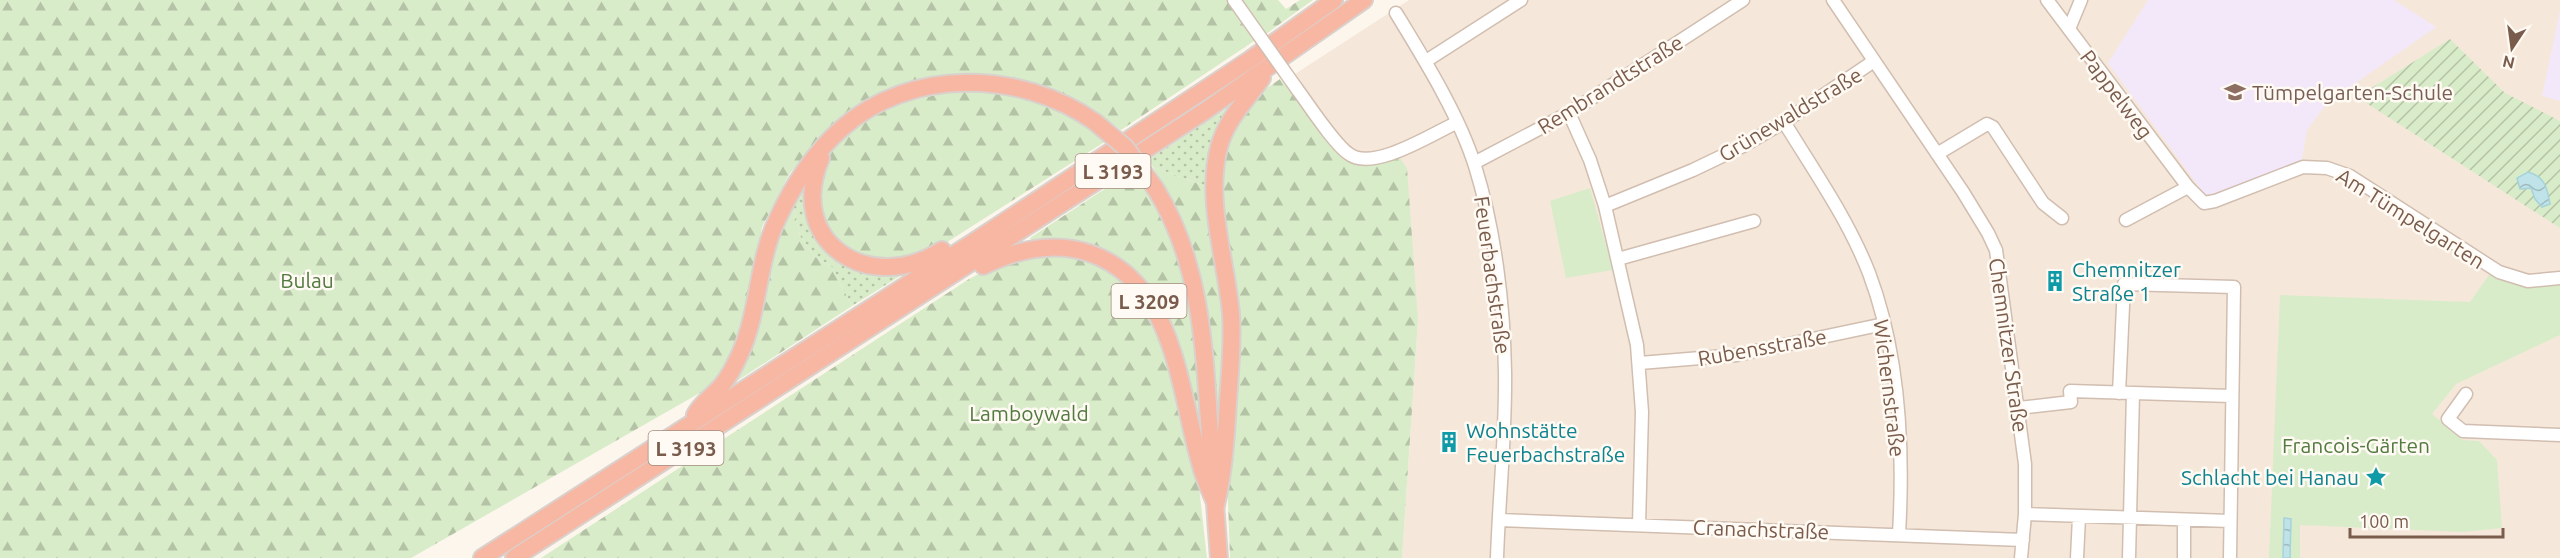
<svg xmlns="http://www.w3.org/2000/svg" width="2560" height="558" font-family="Ubuntu,sans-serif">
<defs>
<pattern id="grass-dots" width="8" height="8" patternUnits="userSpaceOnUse" patternTransform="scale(1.5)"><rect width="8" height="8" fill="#d8ecc9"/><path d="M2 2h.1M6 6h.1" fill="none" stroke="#b4c2a5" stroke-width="1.8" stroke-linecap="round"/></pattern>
<pattern id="forest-firs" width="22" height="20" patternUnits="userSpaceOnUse" patternTransform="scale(1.5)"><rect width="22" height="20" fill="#d8ecc9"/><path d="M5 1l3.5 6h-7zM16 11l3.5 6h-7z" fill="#b4c2a5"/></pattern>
<pattern id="garden-furrows" width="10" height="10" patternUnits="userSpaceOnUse" patternTransform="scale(1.5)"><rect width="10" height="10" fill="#d8ecc9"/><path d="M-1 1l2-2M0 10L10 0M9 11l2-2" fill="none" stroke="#b4c2a5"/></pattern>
<pattern id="water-waves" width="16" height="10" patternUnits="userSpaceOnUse" patternTransform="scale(1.5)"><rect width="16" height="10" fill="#bfe3e8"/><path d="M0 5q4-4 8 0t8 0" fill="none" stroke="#a0bbbe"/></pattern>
</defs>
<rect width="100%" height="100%" fill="#fdf6ec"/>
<path fill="#f5e8da" d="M 1409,0 L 2560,0 L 2560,558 L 1402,558 L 1418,320 L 1368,157 L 1347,149 L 1295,74 Z"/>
<path fill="#f3e8fa" d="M 2148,0 L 2394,0 L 2436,27 L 2327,103 L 2307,130 L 2301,164 L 2208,199 L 2108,63 Z
M 2560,11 L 2560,101 L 2542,96 Z"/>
<path fill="url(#grass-dots)" d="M 1229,107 L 1210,188 L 1153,167 L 1148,160 Z
M 814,164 L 908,271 L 852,306 L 831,266 L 814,256 L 800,236 L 792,202 Z"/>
<path fill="url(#forest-firs)" d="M 0,0 L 1227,0 L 1254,41 L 1121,130 L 1100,115 L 1071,99 L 1036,85 L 892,91 L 858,105 L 834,124 L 790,173 L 762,227 L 744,329 L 726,367 L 712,386 L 411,558 L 0,558 Z
M 1242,0 L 1278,0 L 1286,9 L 1300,0 L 1313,0 L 1266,34 Z
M 1280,79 L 1345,156 L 1397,154 L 1407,168 L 1418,320 L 1402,558 L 1230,558 L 1227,473 L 1237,346 L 1219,206 L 1224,144 L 1257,95 Z
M 971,90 C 1031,96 1058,103 1106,141 L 941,246 L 886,263 L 847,252 L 822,222 L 817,185 L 824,161 L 836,143 L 853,126 L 880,112 L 906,102 L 940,94 Z
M 1153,167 L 1210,188 L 1226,297 L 1218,452 L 1190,242 L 1172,201 Z
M 1135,169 C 1143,183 1155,197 1161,212 C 1193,283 1196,360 1203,436 L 1201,440 L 1137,275 L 1033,243 L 1030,238 Z
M 792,202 L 800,236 L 814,256 L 831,266 L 852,306 L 720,392 Z
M 1044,251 L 1093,259 L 1135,288 L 1156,323 L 1185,424 L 1199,487 L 1207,558 L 541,558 L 969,279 L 1003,261 Z"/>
<path fill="#d8ecc9" d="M 1590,188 L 1613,270 L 1566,278 L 1550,201 Z
M 2491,272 L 2532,286 L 2560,283 L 2560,335 L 2456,384 L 2432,414 L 2463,440 L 2479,441 L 2497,460 L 2502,528 L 2463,532 L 2300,525 L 2300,558 L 2269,558 L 2280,295 L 2470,302 Z"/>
<path fill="url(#garden-furrows)" d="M 2450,39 L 2505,93 L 2560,121 L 2560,228 L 2357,97 Z"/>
<path fill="url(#water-waves)" stroke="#a5d3da" stroke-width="1.5" d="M 2528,172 C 2545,177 2547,187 2550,204 L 2542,207 L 2535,199 L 2531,188 L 2520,189 L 2517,178 Z
M 2284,518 L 2291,519 L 2290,558 L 2283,558 Z"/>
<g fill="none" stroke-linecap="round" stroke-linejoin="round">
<defs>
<path id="minor" d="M 1234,0 L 1246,17
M 1833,0 L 1963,192 L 1988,233 L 1996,250 L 2025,464 L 2025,514 L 2021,558
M 2047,0 L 2188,187 L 2204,203 L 2215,201 L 2303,167 L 2327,168 L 2350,176 L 2499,272 L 2528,281 L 2560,278
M 1396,13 C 1424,59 1459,115 1475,166 C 1495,230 1504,305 1505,372 C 1506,434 1499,496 1497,558
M 2069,29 L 2081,0
M 1426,61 L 1521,0
M 1297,89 C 1309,105 1334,144 1349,154 C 1373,172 1432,134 1456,123
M 1569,113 L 1590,160 L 1605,206 L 1637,345 L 1642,412 L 1639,525
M 1784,122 C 1814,171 1848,219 1869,273 C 1900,355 1904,448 1899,534
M 1937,154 L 1987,124 L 1993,127 L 2043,203 L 2062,218
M 1474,163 L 1569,113 L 1743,0
M 1605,206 L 1693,170 L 1743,146 L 1784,122 L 1874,61
M 2126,220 L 2188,187
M 1618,259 L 1754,221
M 1640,363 L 1737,355 L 1884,324
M 2119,393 L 2124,284 L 2234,287 L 2230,558
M 2466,394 L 2448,419 L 2463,431 L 2560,435
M 2019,408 L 2071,402 L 2070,391 L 2231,396
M 2025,514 L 2230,521
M 1499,520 L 2023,540
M 2077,558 L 2079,517
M 2129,558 L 2133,393
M 2184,558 L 2184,520"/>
<path id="highway" d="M 821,158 C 785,243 870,296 942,250
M 1155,188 C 1199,258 1204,340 1209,421 C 1212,467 1216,512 1219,558
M 983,266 C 1016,250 1053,241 1089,253 C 1176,282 1179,392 1201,466 C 1204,479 1211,492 1216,505
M 695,415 C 701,403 713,396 722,385 C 730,376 735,365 740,354 C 759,312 757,264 776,222 C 791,189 813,154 841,129 C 910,67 1021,70 1095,122
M 1216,505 C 1224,470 1226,436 1228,401 C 1230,372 1233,343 1231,314 C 1226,259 1205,201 1219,147 C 1227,118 1246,101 1262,78
M 482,558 L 975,241 L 1251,59 L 1334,0
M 514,558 L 1205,111 L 1364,0"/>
</defs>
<use href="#minor" stroke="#d1beb0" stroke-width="15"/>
<use href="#highway" stroke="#dad1cd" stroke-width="20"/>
<use href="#minor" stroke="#fff" stroke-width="12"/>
<use href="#highway" stroke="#f7b7a3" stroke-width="16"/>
<defs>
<path id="minor-bridge" d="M 1246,17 L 1297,89"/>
<path id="highway-bridge" d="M 1095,122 L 1126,148 L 1155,188"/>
</defs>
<use href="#minor-bridge" stroke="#d1beb0" stroke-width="15" stroke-linecap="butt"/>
<use href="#highway-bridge" stroke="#dad1cd" stroke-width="20" stroke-linecap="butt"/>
<use href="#minor-bridge" stroke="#fff" stroke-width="12"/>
<use href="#highway-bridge" stroke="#f7b7a3" stroke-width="16"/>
</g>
<defs>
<symbol id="school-bare" viewBox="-9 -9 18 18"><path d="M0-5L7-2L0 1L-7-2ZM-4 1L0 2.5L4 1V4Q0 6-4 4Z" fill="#8d6e63" stroke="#fffaf3" stroke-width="2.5" paint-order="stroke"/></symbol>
<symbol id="building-bare" viewBox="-9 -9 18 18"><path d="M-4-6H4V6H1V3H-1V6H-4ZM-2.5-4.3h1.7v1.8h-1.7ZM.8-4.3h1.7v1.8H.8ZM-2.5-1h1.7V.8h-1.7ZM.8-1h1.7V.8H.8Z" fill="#0f9aa8" stroke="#fffaf3" stroke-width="2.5" paint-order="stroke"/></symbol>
<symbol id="sight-bare" viewBox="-9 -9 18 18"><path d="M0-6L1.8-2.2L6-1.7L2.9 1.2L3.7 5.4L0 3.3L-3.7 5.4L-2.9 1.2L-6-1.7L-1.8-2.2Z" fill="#0f9aa8" stroke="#fffaf3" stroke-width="2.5" paint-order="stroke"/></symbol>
</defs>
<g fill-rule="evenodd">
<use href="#school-bare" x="2220" y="77" width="30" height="30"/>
<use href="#building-bare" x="2040" y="266" width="30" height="30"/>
<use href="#building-bare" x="1434" y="427" width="30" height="30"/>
<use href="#sight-bare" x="2361" y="462" width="30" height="30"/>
</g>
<g text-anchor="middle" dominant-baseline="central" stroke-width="5" stroke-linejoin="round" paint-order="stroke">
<g fill="#fffaf3" stroke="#a28b7f" stroke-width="1.5">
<rect x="1075.5" y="154" width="75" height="34" rx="4.5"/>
<rect x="1111.5" y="284" width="75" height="34" rx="4.5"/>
<rect x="648.5" y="431" width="75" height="34" rx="4.5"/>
</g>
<g font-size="20" font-weight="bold" fill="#7a5c4d">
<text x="1113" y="171">L 3193</text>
<text x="1149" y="301">L 3209</text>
<text x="686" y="448">L 3193</text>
</g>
<g font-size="21" fill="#7a5c4d" stroke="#fffaf3">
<text transform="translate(1610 84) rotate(-32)">Rembrandtstraße</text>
<text transform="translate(2117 94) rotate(53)">Pappelweg</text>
<text transform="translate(1790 114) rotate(-31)">Grünewaldstraße</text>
<text transform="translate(2411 218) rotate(32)">Am Tümpelgarten</text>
<text transform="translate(1493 275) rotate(82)">Feuerbachstraße</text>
<text transform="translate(2009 345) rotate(82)">Chemnitzer Straße</text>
<text transform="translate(1762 347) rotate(-10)">Rubensstraße</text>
<text transform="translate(1890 388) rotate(83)">Wichernstraße</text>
<text transform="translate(1761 529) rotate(2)">Cranachstraße</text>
</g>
<g font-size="21" fill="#785e54" stroke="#fffaf3" text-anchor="start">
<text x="2252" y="92">Tümpelgarten-Schule</text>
</g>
<g font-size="21" fill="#0d838f" stroke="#fffaf3" text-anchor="start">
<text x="2072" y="269">Chemnitzer<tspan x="2072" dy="24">Straße 1</tspan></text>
<text x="1466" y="430">Wohnstätte<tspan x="1466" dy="24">Feuerbachstraße</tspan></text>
<text x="2359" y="477" text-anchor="end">Schlacht bei Hanau</text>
</g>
<g font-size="21" fill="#537a41" stroke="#fffaf3">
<text x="307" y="280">Bulau</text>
<text x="1029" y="413">Lamboywald</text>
<text x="2356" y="445">Francois-Gärten</text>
</g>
</g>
<g transform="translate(2512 48) rotate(193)" stroke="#fffaf3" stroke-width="4.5" paint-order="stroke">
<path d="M0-4.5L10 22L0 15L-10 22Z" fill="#7a5c4d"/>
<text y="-9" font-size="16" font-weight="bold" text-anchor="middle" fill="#7a5c4d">N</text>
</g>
<path d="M2350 528v9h153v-9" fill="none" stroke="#7a5c4d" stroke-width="3"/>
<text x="2359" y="528" font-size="18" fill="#7a5c4d" stroke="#fffaf3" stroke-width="4.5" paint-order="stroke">100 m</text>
</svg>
